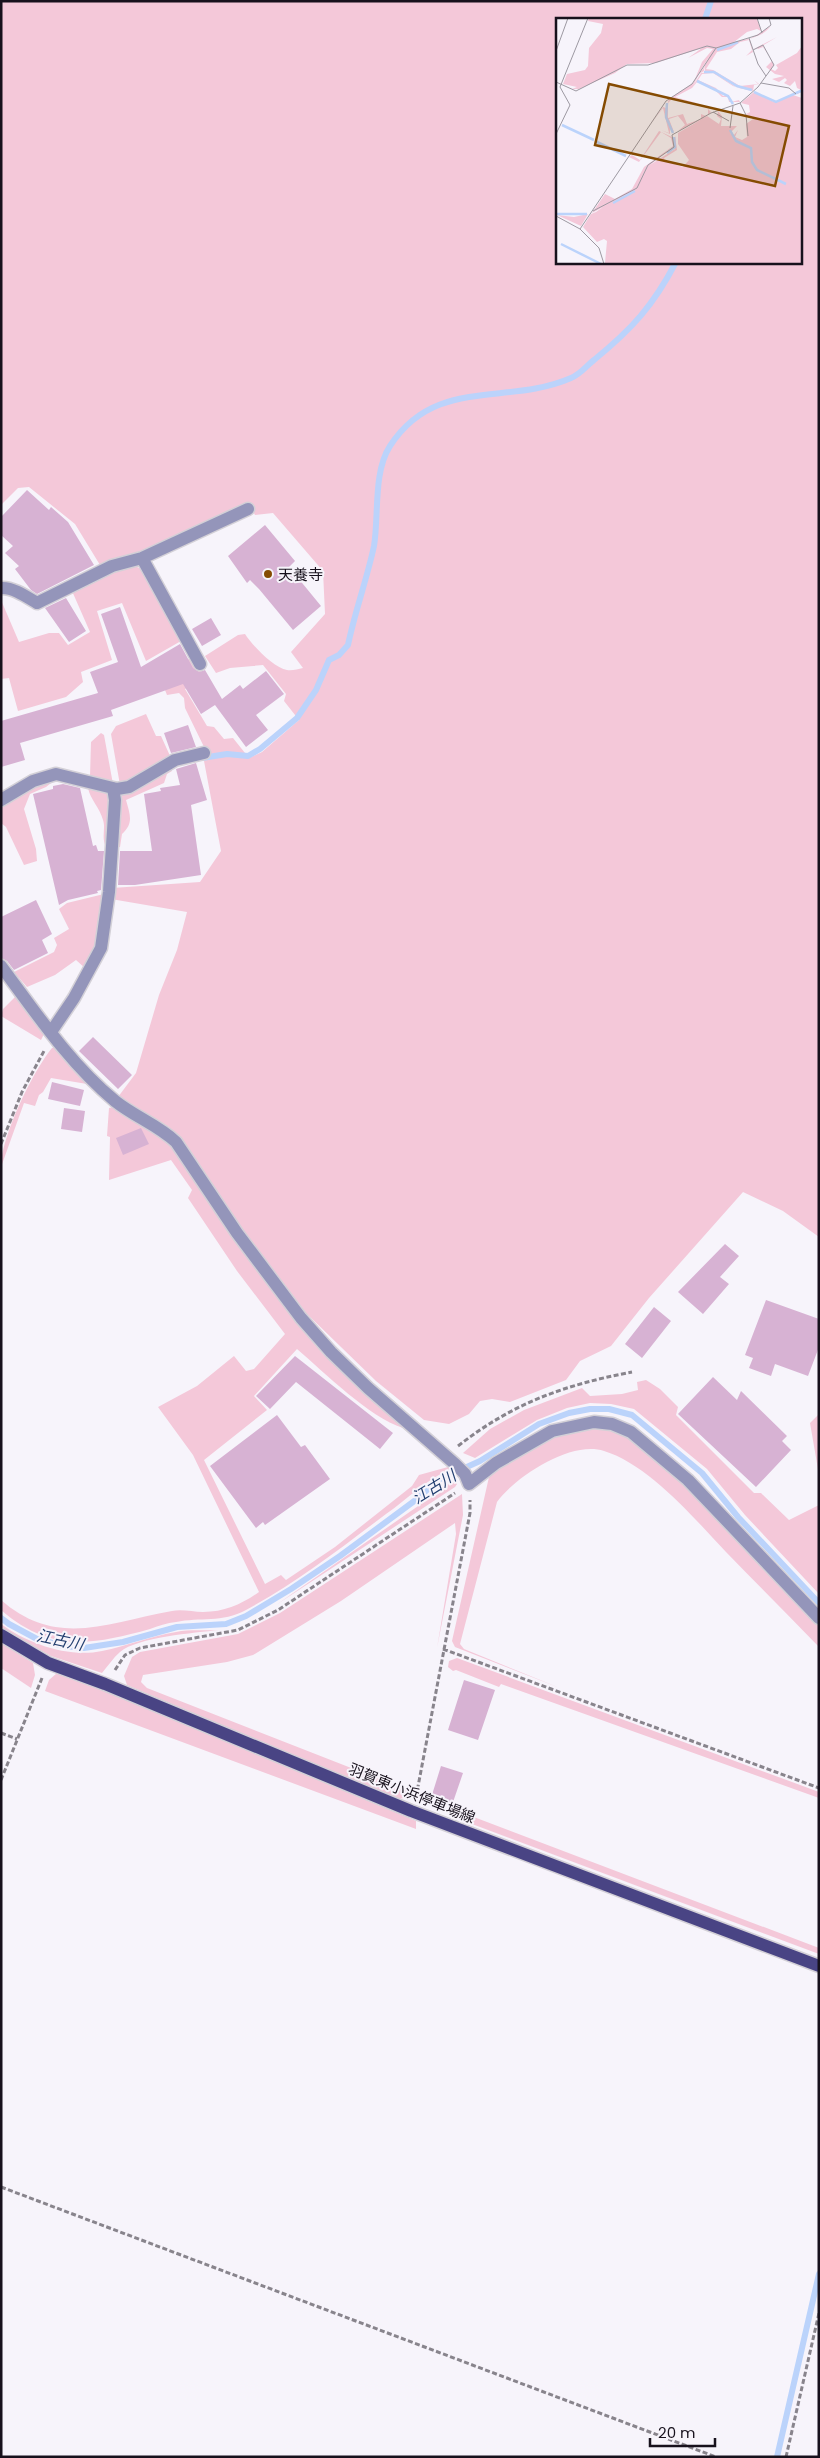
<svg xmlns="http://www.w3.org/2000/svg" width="820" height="2458" font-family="Poppins,'Noto Sans JP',sans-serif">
<rect width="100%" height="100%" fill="#f7f4fb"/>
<path fill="#f4c8d9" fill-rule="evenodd" d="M 1,1 L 819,1 L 819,1237 L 783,1211 L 743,1192 L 649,1298 L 611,1346 L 580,1361 L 566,1380 L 510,1402 L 492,1399 L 480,1401 L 469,1414 L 449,1424 L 424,1420 L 376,1381 L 307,1314 L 243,1230 L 190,1150 L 179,1137 L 169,1127 L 118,1097 L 136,1073 L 159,995 L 177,950 L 187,912 L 111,899 L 112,888 L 200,882 L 221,851 L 204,761 L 206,751 L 185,708 L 184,698 L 179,693 L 167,695 L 159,675 L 189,659 L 205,676 L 185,689 L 207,726 L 214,727 L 224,739 L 233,738 L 249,758 L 262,752 L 299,720 L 284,701 L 286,694 L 263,665 L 230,668 L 216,673 L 205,656 L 238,635 L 245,634 C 252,645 274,668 287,670 C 292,671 298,669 303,668 L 291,652 L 325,614 L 323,571 L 273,513 L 255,515 L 248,502 L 144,553 L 100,565 L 75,524 L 29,487 L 18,488 L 1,505 ZM 558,19 L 801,19 L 801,262 L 558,262 Z
M 134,565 L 144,571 L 181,641 L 146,661 L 122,603 L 97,611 L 112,660 L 81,672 L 83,682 L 66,697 L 18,711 L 9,678 L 1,679 L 1,600 L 19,642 L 49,633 L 59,633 L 68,645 L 90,632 L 72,591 L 115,570 Z
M 146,714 L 156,736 L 161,736 L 171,758 L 120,785 L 111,734 L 116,726 Z
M 101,733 L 104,735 L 113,784 L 90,777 L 91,742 Z
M 171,768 L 172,771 L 167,774 L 164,783 L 126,800 C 130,815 134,823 122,834 L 120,847 L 116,847 L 118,795 L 136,791 Z
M 55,780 L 46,787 L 30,794 L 24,809 L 36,849 L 37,861 L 24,865 L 6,827 L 1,823 L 1,807 L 33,787 Z
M 88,788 L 110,793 L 106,847 C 101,837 106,829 103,820 C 100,808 90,799 88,788 Z
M 104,894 L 97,946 L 86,969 L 76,960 L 55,975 L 27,987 L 14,972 L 54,952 L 57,945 L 54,938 L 69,929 L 59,909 L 67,903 Z
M 15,997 L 45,1032 L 41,1040 L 1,1016 L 3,1009 Z
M 56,1047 L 92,1089 L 87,1084 L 51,1078 L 43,1092 L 39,1095 L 35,1106 L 24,1103 L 1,1167 C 1,1137 33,1071 52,1048 Z
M 113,1107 L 162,1138 L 171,1147 L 295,1321 L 324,1355 L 403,1428 C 369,1417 325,1373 297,1349 L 254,1396 L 267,1410 L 204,1460 L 265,1584 L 281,1575 L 286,1580 L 335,1547 L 412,1486 L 419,1475 L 448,1467 L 451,1469 C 426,1479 408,1499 386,1514 C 341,1548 296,1583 246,1610 C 222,1623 200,1617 176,1622 C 167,1623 158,1626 150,1629 C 92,1645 51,1653 1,1610 L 1,1600 C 57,1649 109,1622 172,1611 C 182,1609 193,1612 203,1612 C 225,1612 242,1604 259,1592 L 193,1455 L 158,1407 L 197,1386 L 234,1356 L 246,1371 L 254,1369 L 285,1334 L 237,1271 L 188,1198 L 192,1190 L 171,1160 L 109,1180 L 110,1137 L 107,1136 L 109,1108 Z
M 646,1380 L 660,1389 L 678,1407 L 676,1415 L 754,1493 L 761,1493 L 789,1520 L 819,1505 L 819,1594 L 745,1515 L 707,1469 L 634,1409 L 611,1404 L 590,1403 L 567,1408 L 537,1420 L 475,1458 L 463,1453 L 490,1429 L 524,1410 L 582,1388 L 590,1396 L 622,1394 L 638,1390 L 637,1382 Z
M 819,1414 L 819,1475 L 810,1423 Z
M 595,1426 L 612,1428 L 628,1437 L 685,1483 L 819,1625 L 819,1647 C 788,1615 757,1584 726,1552 C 695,1519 648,1464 604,1451 C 571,1440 515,1477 497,1502 L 460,1644 L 464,1649 L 560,1688 L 455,1647 L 452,1641 L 489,1477 L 498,1467 L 554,1435 Z
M 454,1481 L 457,1484 L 455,1487 L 276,1605 L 421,1504 L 442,1486 Z
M 462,1494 L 463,1515 L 437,1648 L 456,1534 L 455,1523 L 341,1601 L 253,1655 L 227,1662 L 143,1675 L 141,1682 L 147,1688 L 410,1791 L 406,1798 L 396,1799 L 127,1685 L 124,1676 L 132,1657 L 140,1652 L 238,1634 L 280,1613 Z
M 1,1624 C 28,1644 69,1658 102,1651 C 127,1646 151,1636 176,1632 C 190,1629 205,1631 219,1630 C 194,1633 138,1637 120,1652 C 113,1658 108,1666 102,1673 L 51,1656 L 1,1628 Z
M 1,1643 L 33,1663 L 35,1675 L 31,1688 L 1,1668 Z
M 457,1658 L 819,1792 L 819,1798 L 501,1684 L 499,1687 L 456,1670 L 453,1671 L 448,1667 L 449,1661 Z
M 57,1673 L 102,1689 L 416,1821 L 416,1829 L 45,1691 L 49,1680 Z
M 458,1811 L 819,1948 L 819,1954 L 456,1818 Z"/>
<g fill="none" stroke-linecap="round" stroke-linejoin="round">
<path stroke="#bbd3fb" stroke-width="6" d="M 705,19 L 711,1
M 202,758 L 227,754 L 248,756 L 260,749 L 297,718 L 316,690 L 329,660 L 339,655 L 348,645 C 355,611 367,579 374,546 C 379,516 373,472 390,446 C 435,376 507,406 571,378 C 581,374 586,366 594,360 C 632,329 653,306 676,262
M 1,1618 L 9,1624 L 37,1639 L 64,1646 L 84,1648 L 123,1642 L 177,1627 L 226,1624 L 246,1616 L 291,1589 L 340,1556 L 417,1499 L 438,1480 L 480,1461 L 539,1424 L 569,1413 L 590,1409 L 609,1409 L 632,1415 L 702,1473 L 738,1517 L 819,1603
M 777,2457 L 819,2274"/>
</g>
<path fill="#d7b2d3" d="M 27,490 L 49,510 L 51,507 L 68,522 L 94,565 L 37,594 L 31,590 L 15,569 L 19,566 L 5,553 L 13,546 L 1,535 L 1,517 Z
M 265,525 L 295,561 L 289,567 L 321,606 L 293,630 L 259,589 L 250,580 L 247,583 L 228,556 Z
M 66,598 L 86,631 L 69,642 L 45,608 Z
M 120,607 L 141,667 L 180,644 L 193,668 L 199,672 L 205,670 L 222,699 L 240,685 L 243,689 L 266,671 L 284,694 L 256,715 L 268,730 L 246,747 L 215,705 L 201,714 L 183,684 L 111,710 L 113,716 L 20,743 L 25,760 L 1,767 L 1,721 L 98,693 L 90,672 L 118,662 L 101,614 Z
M 211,618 L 221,635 L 202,646 L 192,629 Z
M 188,725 L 196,747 L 171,753 L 164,733 Z
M 196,763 L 207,800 L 191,805 L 201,875 L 135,885 L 118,885 L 120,851 L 152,851 L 144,794 L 161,791 L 160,788 L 180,785 L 176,769 Z
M 63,784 L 80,788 L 93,846 L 96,845 L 98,851 L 104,851 L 101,890 L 97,891 L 98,893 L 68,900 L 59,905 L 33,794 L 53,789 L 53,786 Z
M 36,900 L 52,934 L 42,940 L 48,953 L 14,970 L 7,961 L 1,958 L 1,917 Z
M 93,1037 L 132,1075 L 118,1089 L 79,1051 Z
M 52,1082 L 84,1090 L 80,1106 L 48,1099 Z
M 64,1108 L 85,1111 L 82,1132 L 61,1129 Z
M 141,1128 L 149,1144 L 123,1155 L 116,1138 Z
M 725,1244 L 739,1256 L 720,1277 L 729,1284 L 703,1314 L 678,1292 Z
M 766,1300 L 819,1319 L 819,1347 L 808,1376 L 775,1364 L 771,1376 L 749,1368 L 753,1358 L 745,1355 Z
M 654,1307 L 671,1321 L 642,1358 L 625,1344 Z
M 295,1356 L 393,1433 L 380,1449 L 296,1382 L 270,1409 L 256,1396 Z
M 713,1377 L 737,1400 L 741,1391 L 787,1436 L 782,1441 L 791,1450 L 756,1487 L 678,1414 Z
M 277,1415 L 301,1447 L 305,1445 L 330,1479 L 265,1525 L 263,1522 L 256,1528 L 210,1466 Z
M 464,1680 L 495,1690 L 478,1740 L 448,1730 Z
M 441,1766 L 463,1773 L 452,1805 L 431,1798 Z"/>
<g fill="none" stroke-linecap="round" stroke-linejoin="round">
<defs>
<path id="minor" d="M 142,558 L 200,664
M 1,588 C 13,587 27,597 37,603 L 112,566 L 142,558 L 248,509
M 1,800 L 33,781 L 56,774 L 117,789 L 129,787 L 175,760 L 204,753
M 1,966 C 36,1013 70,1064 115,1101 C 135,1117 158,1125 176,1142 L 237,1233 L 301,1318 L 331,1352 L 368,1388 L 455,1464 L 465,1474 L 469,1484 L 496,1463 L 552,1431 L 594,1422 L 612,1424 L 631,1432 L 688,1480 L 819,1618
M 51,1032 L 74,998 L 101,948 L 109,892 L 115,800 L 113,788"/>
<path id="major" d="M 1,1635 L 48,1663 L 105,1684 L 411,1811 L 819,1966"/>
</defs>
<use href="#minor" stroke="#d3d0d7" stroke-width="15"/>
<use href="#major" stroke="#d3d0d7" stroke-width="15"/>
<path stroke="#88848c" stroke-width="3" stroke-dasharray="5 2.5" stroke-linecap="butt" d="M 1,1144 L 22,1092 L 44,1051
M 458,1446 C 513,1403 564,1385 632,1372
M 443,1649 L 819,1788
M 115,1670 L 125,1655 L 140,1648 L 238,1630 L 278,1610 L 455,1493
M 1,1733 L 17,1739
M 1,1780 L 42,1678
M 416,1797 L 470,1513 L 470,1500
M 1,2187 L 716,2457
M 786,2457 L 819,2313"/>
<use href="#minor" stroke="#9495ba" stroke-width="12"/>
<use href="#major" stroke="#494484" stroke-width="12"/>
</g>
<circle fill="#854b02" stroke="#f7f4fb" stroke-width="2" cx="268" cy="574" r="5"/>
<g text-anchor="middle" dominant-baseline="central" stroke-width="4" stroke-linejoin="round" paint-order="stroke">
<g font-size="15" fill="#17111c" stroke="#f7f4fb" text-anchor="start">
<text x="278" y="574">天養寺</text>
</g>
<g font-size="15" fill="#17111c" stroke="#f7f4fb">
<text transform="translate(412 1793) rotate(22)">羽賀東小浜停車場線</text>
</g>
<g font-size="16" font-style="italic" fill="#233f70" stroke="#f7f4fb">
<text transform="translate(434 1487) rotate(-32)">江古川</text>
<text transform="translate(60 1640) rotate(12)">江古川</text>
</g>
</g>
<g transform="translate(556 18)">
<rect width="246" height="246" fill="#f7f4fb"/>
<path d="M 33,0 L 201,0 L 205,13 L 201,11 L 191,14 L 173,28 L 182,23 L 192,21 L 194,22 L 197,34 L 190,38 L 196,32 L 193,22 L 184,24 L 175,31 L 161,34 L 150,51 L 157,52 L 184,68 L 202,66 L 198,62 L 203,66 L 198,67 L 197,73 L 192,70 L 182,68 L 159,54 L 149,53 L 149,47 L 148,53 L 143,56 L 137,68 L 145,55 L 157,54 L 180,69 L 192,71 L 196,73 L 183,70 L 177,68 L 157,55 L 146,56 L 142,62 L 160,70 L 167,78 L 173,78 L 175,84 L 183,82 L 184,84 L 173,84 L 172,79 L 166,79 L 159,72 L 141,64 L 136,70 L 119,79 L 144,86 L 152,91 L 155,94 L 152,97 L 152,91 L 144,86 L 117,80 L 112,85 L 112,100 L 127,96 L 131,106 L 145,101 L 145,96 L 150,98 L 146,101 L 122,113 L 129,107 L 127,104 L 122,98 L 113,101 L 118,114 L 114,109 L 114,116 L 105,112 L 113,115 L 107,90 L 94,107 L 107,89 L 110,90 L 113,81 L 137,65 L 142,57 L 147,51 L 153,39 L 139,61 L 146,44 L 157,31 L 151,30 L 132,40 L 146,30 L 100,45 L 71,46 L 59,55 L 23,71 L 16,71 L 21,69 L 7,66 L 11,56 L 29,52 L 32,48 L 33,30 L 45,15 L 47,6 L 32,3 ZM 215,8 L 221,19 L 206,28 L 207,28 L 218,47 L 215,51 L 219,53 L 222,50 L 220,47 L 241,35 L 246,28 L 246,74 L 241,76 L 246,79 L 239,75 L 245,72 L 241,70 L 239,63 L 234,68 L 228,65 L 231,62 L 229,60 L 223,64 L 216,61 L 228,58 L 219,56 L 210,49 L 216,43 L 207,29 L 202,31 L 201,30 L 199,31 L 198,31 L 221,19 L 215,8 L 210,13 L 206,16 L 194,21 ZM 198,74 L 218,84 L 237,77 L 246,80 L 246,246 L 49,245 L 51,223 L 48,221 L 41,224 L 27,209 L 35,196 L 40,194 L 47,189 L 36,195 L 49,176 L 59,181 L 76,171 L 88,149 L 117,128 L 115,120 L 105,114 L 83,144 L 73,139 L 76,137 L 84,142 L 103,113 L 116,119 L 118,128 L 94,147 L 119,131 L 119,117 L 121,132 L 108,140 L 109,143 L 127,149 L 133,142 L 122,126 L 122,115 L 151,98 L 163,106 L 165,101 L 161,98 L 162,93 L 166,98 L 165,108 L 181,108 L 174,115 L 178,117 L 182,112 L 179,119 L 186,122 L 191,119 L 190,106 L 197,101 L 190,96 L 194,94 L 193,87 L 185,85 ZM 32,196 L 25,208 L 1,197 L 18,199 Z" fill="#f4c8d9"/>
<path fill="none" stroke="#bbd3fb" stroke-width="2.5" d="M 161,32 L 182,24M 148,54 L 158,54 L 181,68 L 196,72M 141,63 L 172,78 L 177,86M 198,74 L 220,84 L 247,72M 111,85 L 110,99 L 117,115M 6,107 L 38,122M 174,112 L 180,123 L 195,130 L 196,144 L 201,152 L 230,166M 39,123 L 70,138M 111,135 L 119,129 L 118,119M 57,185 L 79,173M 1,196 L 31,196M 5,226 L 45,246"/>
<path fill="none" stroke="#9d99a2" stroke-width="1" d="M 201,0 L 206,15M 160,30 L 202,17 L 215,7 L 213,0M 197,32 L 207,27 L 218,47 L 210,58M 0,33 L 12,0M 0,64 L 20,73 L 71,47 L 92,47 L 151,28 L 160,30 L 136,66 L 110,83 L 24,211 L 43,230 L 48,246M 205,65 L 233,70 L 240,76M 184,85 L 190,97 L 192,118M 157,94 L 173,103M 174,110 L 177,88M 0,116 L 14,87 L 4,69 L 32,0M 37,193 L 81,170 L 92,147 L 118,129 L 116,117 L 155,95 L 184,85 L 202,69 L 210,58 L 202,46 L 193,20M 0,198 L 24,211"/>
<path fill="#854b02" fill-opacity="0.15" stroke="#854b02" stroke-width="2.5" d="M 53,66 L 233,108 L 219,168 L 39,127 Z"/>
<rect width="246" height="246" fill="none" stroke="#17111c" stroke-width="2.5"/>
</g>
<rect width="820" height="2458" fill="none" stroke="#17111c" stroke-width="5"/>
<path d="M650 2438v8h65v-8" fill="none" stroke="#17111c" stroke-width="2.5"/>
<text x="658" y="2438" font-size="15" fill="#17111c" stroke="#f7f4fb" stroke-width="4" paint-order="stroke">20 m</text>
</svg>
